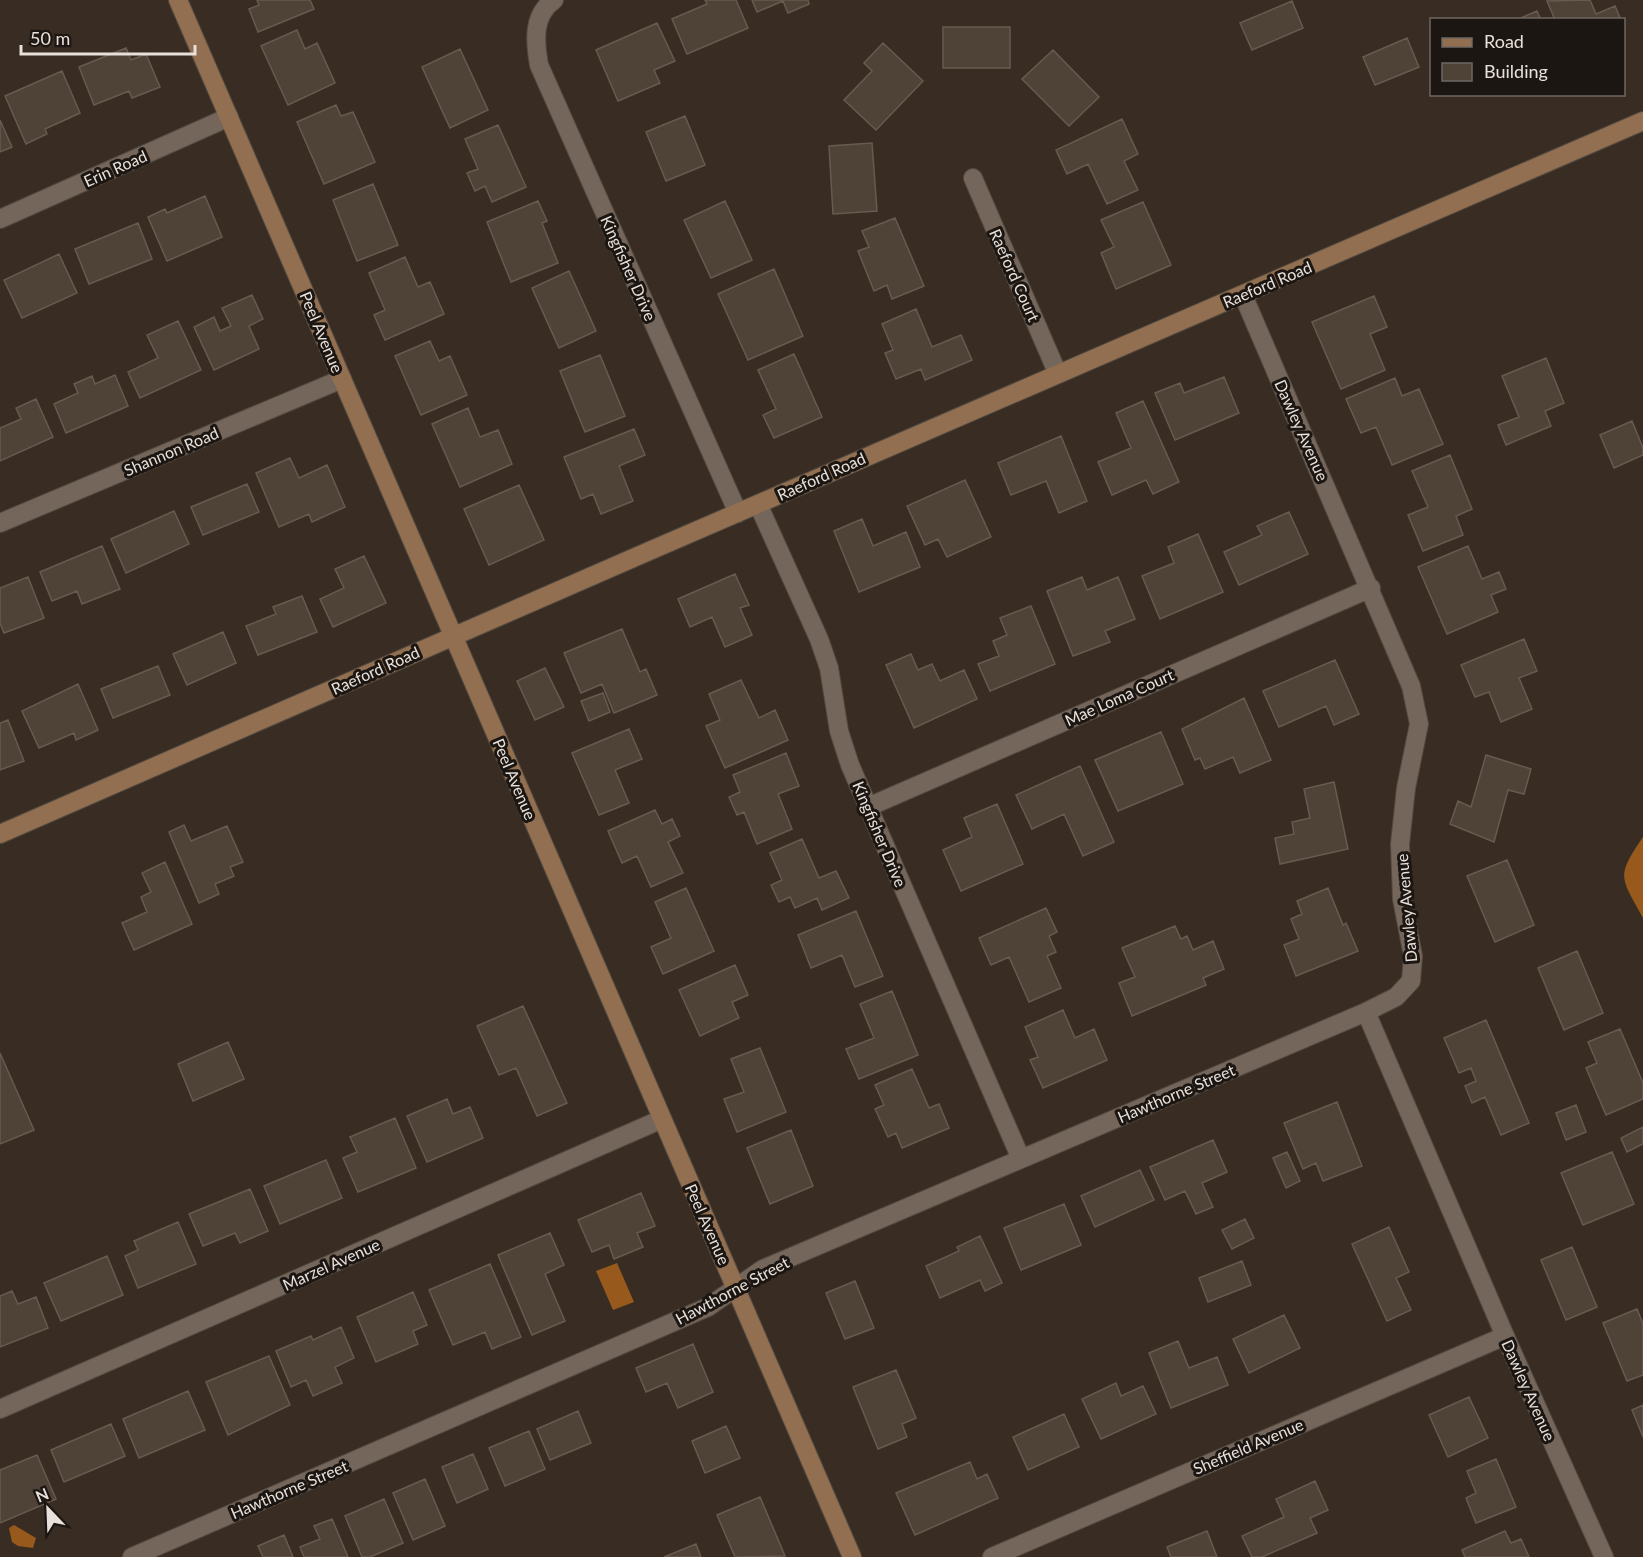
<svg xmlns="http://www.w3.org/2000/svg" width="1643" height="1557" font-family="Lato,sans-serif">
<rect width="100%" height="100%" fill="#392d23"/>
<path fill="#975a1c" d="M 1643,837 L 1643,918 C 1620,876 1616,877 1643,837 Z
M 617,1263 L 634,1302 L 613,1310 L 596,1271 Z
M 14,1525 L 36,1538 L 33,1548 L 18,1546 L 12,1542 L 9,1528 Z"/>
<path fill="#4f4237" stroke="#685a4f" stroke-width="1.5" d="M 257,0 L 310,0 L 314,9 L 258,32 L 249,9 L 259,5 Z
M 705,0 L 736,0 L 748,28 L 687,54 L 672,19 L 707,4 Z
M 752,0 L 808,0 L 809,4 L 788,13 L 783,1 L 757,12 Z
M 1590,0 L 1596,14 L 1615,6 L 1621,20 L 1555,20 L 1547,1 Z
M 1292,1 L 1303,28 L 1252,50 L 1240,23 Z
M 1537,11 L 1541,20 L 1516,20 Z
M 657,23 L 675,61 L 654,70 L 660,83 L 618,101 L 596,50 Z
M 943,27 L 1010,27 L 1010,68 L 943,68 Z
M 297,30 L 305,49 L 317,43 L 335,83 L 288,105 L 261,46 Z
M 1407,38 L 1419,67 L 1375,85 L 1363,57 Z
M 883,43 L 923,81 L 876,130 L 844,100 L 872,71 L 864,63 Z
M 126,48 L 131,60 L 146,54 L 160,87 L 132,98 L 129,91 L 94,105 L 79,67 Z
M 460,49 L 488,110 L 450,128 L 422,67 Z
M 1053,50 L 1099,97 L 1069,126 L 1022,79 Z
M 62,71 L 80,113 L 45,129 L 47,134 L 26,144 L 5,96 Z
M 336,105 L 341,116 L 353,112 L 375,162 L 324,184 L 297,122 Z
M 685,116 L 705,165 L 666,181 L 646,132 Z
M 1122,119 L 1138,154 L 1124,161 L 1138,190 L 1107,204 L 1088,164 L 1067,174 L 1056,150 Z
M 0,120 L 12,147 L 0,152 Z
M 498,125 L 526,187 L 492,202 L 485,186 L 475,191 L 467,173 L 478,169 L 465,139 Z
M 872,143 L 877,211 L 833,214 L 829,146 Z
M 373,184 L 398,245 L 357,261 L 333,200 Z
M 205,196 L 222,237 L 167,261 L 148,217 L 165,209 L 167,213 Z
M 538,201 L 547,221 L 542,223 L 558,263 L 511,282 L 487,222 Z
M 725,201 L 752,260 L 711,278 L 684,220 Z
M 1143,202 L 1171,265 L 1116,289 L 1101,253 L 1114,247 L 1101,220 Z
M 895,218 L 924,286 L 892,299 L 887,285 L 874,291 L 858,251 L 869,247 L 862,231 Z
M 138,223 L 152,259 L 89,284 L 75,249 Z
M 59,254 L 77,293 L 22,318 L 4,280 Z
M 405,257 L 418,287 L 430,282 L 444,314 L 385,340 L 374,315 L 385,310 L 369,273 Z
M 774,269 L 803,336 L 748,360 L 718,294 Z
M 569,271 L 596,331 L 559,348 L 532,288 Z
M 252,295 L 263,319 L 249,326 L 259,349 L 214,370 L 194,327 L 214,317 L 220,331 L 231,326 L 222,308 Z
M 1374,296 L 1387,327 L 1370,334 L 1385,370 L 1341,389 L 1312,322 Z
M 916,309 L 932,347 L 961,335 L 972,360 L 925,380 L 921,369 L 896,379 L 885,353 L 893,350 L 882,324 Z
M 178,321 L 201,370 L 140,398 L 128,372 L 158,358 L 147,335 Z
M 430,341 L 439,361 L 450,356 L 467,395 L 421,415 L 395,356 Z
M 794,354 L 822,417 L 774,438 L 763,415 L 776,409 L 758,370 Z
M 600,355 L 625,416 L 585,432 L 560,371 Z
M 1546,358 L 1564,403 L 1545,411 L 1551,426 L 1506,445 L 1498,425 L 1519,417 L 1502,376 Z
M 115,375 L 128,406 L 66,433 L 54,404 L 78,393 L 74,384 L 92,376 L 95,384 Z
M 1224,377 L 1239,413 L 1175,440 L 1155,393 L 1180,383 L 1184,393 Z
M 1395,378 L 1402,396 L 1419,389 L 1443,444 L 1392,465 L 1376,427 L 1361,433 L 1346,399 Z
M 36,399 L 53,437 L 0,461 L 0,428 L 21,419 L 16,408 Z
M 1143,401 L 1179,482 L 1153,494 L 1146,480 L 1112,495 L 1098,462 L 1131,448 L 1116,413 Z
M 468,408 L 480,437 L 498,430 L 512,464 L 460,487 L 432,424 Z
M 1632,421 L 1643,448 L 1643,455 L 1614,468 L 1600,435 Z
M 634,429 L 645,455 L 619,466 L 633,501 L 601,514 L 593,494 L 581,499 L 564,457 Z
M 1061,436 L 1087,501 L 1059,513 L 1046,481 L 1011,495 L 998,463 Z
M 1450,455 L 1472,509 L 1456,516 L 1463,535 L 1423,551 L 1408,515 L 1428,507 L 1412,471 Z
M 290,458 L 299,478 L 327,465 L 345,507 L 312,522 L 309,514 L 279,527 L 256,473 Z
M 965,480 L 991,537 L 947,557 L 938,539 L 925,545 L 907,506 Z
M 247,484 L 259,512 L 203,535 L 191,507 Z
M 519,485 L 544,540 L 489,565 L 464,509 Z
M 174,511 L 189,544 L 126,573 L 111,539 Z
M 1289,512 L 1308,554 L 1239,585 L 1224,552 L 1262,535 L 1257,526 Z
M 862,519 L 873,546 L 906,532 L 920,567 L 859,592 L 834,531 Z
M 1198,534 L 1223,592 L 1160,619 L 1142,576 L 1174,563 L 1168,547 Z
M 102,546 L 120,589 L 82,604 L 77,591 L 52,601 L 40,572 Z
M 1468,546 L 1482,579 L 1499,572 L 1506,589 L 1491,595 L 1498,612 L 1447,634 L 1418,567 Z
M 364,556 L 386,603 L 333,627 L 320,599 L 344,588 L 335,569 Z
M 735,574 L 749,605 L 740,608 L 752,635 L 725,647 L 712,617 L 690,627 L 678,599 Z
M 28,577 L 44,618 L 4,633 L 0,623 L 0,588 Z
M 1082,577 L 1087,590 L 1118,577 L 1135,619 L 1105,631 L 1110,642 L 1073,656 L 1047,591 Z
M 302,596 L 317,632 L 258,655 L 246,626 L 276,614 L 273,607 Z
M 1031,606 L 1055,664 L 990,691 L 978,664 L 999,656 L 993,641 L 1007,635 L 1000,618 Z
M 622,629 L 640,672 L 646,669 L 657,695 L 614,713 L 602,684 L 581,693 L 564,653 Z
M 223,632 L 236,663 L 187,685 L 173,654 Z
M 1524,639 L 1537,671 L 1519,678 L 1532,709 L 1501,722 L 1489,692 L 1475,697 L 1461,665 Z
M 911,654 L 918,670 L 932,664 L 940,681 L 964,670 L 977,699 L 914,728 L 886,665 Z
M 1335,660 L 1359,714 L 1334,725 L 1326,706 L 1279,727 L 1263,691 Z
M 158,666 L 170,695 L 113,718 L 101,689 Z
M 545,668 L 564,707 L 535,720 L 517,681 Z
M 741,680 L 759,718 L 775,710 L 788,740 L 725,768 L 706,726 L 720,720 L 709,694 Z
M 78,684 L 98,730 L 76,740 L 74,733 L 39,748 L 22,711 Z
M 603,693 L 610,712 L 589,721 L 581,701 Z
M 1244,698 L 1271,760 L 1240,773 L 1233,757 L 1205,769 L 1200,758 L 1195,760 L 1182,729 Z
M 8,720 L 24,761 L 0,770 L 0,723 Z
M 629,729 L 642,759 L 615,770 L 629,803 L 599,815 L 572,753 Z
M 1161,732 L 1183,784 L 1118,811 L 1095,760 Z
M 786,753 L 799,786 L 778,794 L 792,829 L 757,844 L 744,812 L 737,815 L 729,797 L 740,792 L 733,775 Z
M 1486,755 L 1531,769 L 1524,794 L 1508,790 L 1494,842 L 1450,824 L 1458,801 L 1471,807 Z
M 1080,766 L 1114,842 L 1083,856 L 1064,814 L 1032,829 L 1016,795 Z
M 1334,782 L 1348,849 L 1280,864 L 1275,838 L 1294,834 L 1292,822 L 1310,818 L 1304,789 Z
M 997,804 L 1023,864 L 961,891 L 943,850 L 972,837 L 964,818 Z
M 655,810 L 662,824 L 672,819 L 680,836 L 668,842 L 683,873 L 651,887 L 637,856 L 622,863 L 608,831 Z
M 184,825 L 191,841 L 227,826 L 243,862 L 230,867 L 234,876 L 215,884 L 219,894 L 199,903 L 169,832 Z
M 802,839 L 819,878 L 836,871 L 849,898 L 822,910 L 817,898 L 795,908 L 790,897 L 779,902 L 771,885 L 782,880 L 770,853 Z
M 1507,860 L 1534,925 L 1495,942 L 1467,876 Z
M 165,862 L 192,924 L 134,950 L 122,923 L 147,912 L 141,897 L 151,892 L 142,873 Z
M 686,888 L 714,951 L 663,974 L 651,947 L 671,938 L 655,902 Z
M 1328,888 L 1343,925 L 1346,923 L 1358,951 L 1296,976 L 1284,945 L 1299,939 L 1291,919 L 1302,914 L 1297,901 Z
M 1046,908 L 1057,932 L 1049,936 L 1056,952 L 1047,956 L 1061,988 L 1029,1002 L 1009,957 L 991,965 L 979,938 Z
M 856,911 L 883,976 L 855,987 L 842,955 L 811,968 L 798,935 Z
M 1175,926 L 1181,939 L 1187,936 L 1193,950 L 1213,941 L 1224,969 L 1203,978 L 1206,985 L 1132,1016 L 1119,983 L 1135,977 L 1122,948 Z
M 1577,951 L 1603,1013 L 1564,1030 L 1538,968 Z
M 735,965 L 748,995 L 732,1002 L 739,1018 L 700,1036 L 679,990 Z
M 892,991 L 918,1055 L 859,1079 L 846,1049 L 874,1038 L 860,1004 Z
M 523,1006 L 567,1103 L 537,1116 L 516,1068 L 499,1075 L 477,1026 Z
M 1063,1010 L 1075,1038 L 1094,1029 L 1107,1060 L 1043,1088 L 1030,1060 L 1038,1057 L 1025,1027 Z
M 1486,1020 L 1529,1123 L 1501,1135 L 1485,1097 L 1472,1103 L 1465,1086 L 1476,1081 L 1471,1068 L 1459,1073 L 1444,1038 Z
M 1620,1029 L 1643,1083 L 1643,1099 L 1606,1115 L 1586,1068 L 1597,1063 L 1588,1042 Z
M 228,1042 L 244,1079 L 193,1101 L 178,1064 Z
M 760,1048 L 786,1112 L 737,1132 L 724,1099 L 744,1092 L 731,1059 Z
M 0,1053 L 34,1130 L 0,1144 Z
M 912,1069 L 929,1108 L 939,1104 L 949,1128 L 902,1148 L 896,1133 L 888,1137 L 875,1109 L 884,1105 L 875,1085 Z
M 447,1099 L 453,1114 L 470,1107 L 483,1138 L 427,1162 L 407,1116 Z
M 1337,1102 L 1362,1166 L 1323,1181 L 1316,1163 L 1303,1169 L 1284,1123 Z
M 1576,1105 L 1586,1132 L 1566,1140 L 1556,1113 Z
M 395,1118 L 416,1168 L 358,1192 L 343,1158 L 357,1152 L 350,1137 Z
M 1643,1127 L 1643,1144 L 1627,1152 L 1621,1138 Z
M 791,1130 L 813,1186 L 770,1204 L 747,1148 Z
M 1213,1140 L 1227,1172 L 1202,1183 L 1213,1207 L 1196,1214 L 1185,1191 L 1165,1200 L 1150,1167 Z
M 1287,1152 L 1300,1181 L 1286,1188 L 1273,1158 Z
M 1612,1152 L 1634,1204 L 1583,1225 L 1561,1173 Z
M 326,1160 L 342,1198 L 280,1224 L 264,1186 Z
M 1140,1170 L 1154,1200 L 1095,1227 L 1081,1196 Z
M 250,1189 L 268,1231 L 240,1243 L 235,1233 L 203,1246 L 189,1214 Z
M 641,1193 L 655,1226 L 637,1233 L 643,1247 L 614,1259 L 609,1245 L 592,1252 L 578,1220 Z
M 1064,1204 L 1081,1245 L 1021,1270 L 1004,1228 Z
M 1245,1219 L 1254,1238 L 1232,1249 L 1222,1230 Z
M 178,1222 L 196,1264 L 138,1288 L 125,1256 L 138,1250 L 134,1241 Z
M 1389,1227 L 1409,1272 L 1396,1278 L 1411,1310 L 1387,1321 L 1352,1244 Z
M 550,1233 L 564,1265 L 545,1274 L 565,1321 L 532,1335 L 498,1255 Z
M 980,1236 L 1002,1283 L 985,1291 L 980,1280 L 940,1298 L 926,1266 L 959,1251 L 957,1247 Z
M 1572,1247 L 1597,1307 L 1566,1320 L 1541,1260 Z
M 107,1256 L 123,1295 L 61,1321 L 44,1283 Z
M 1242,1261 L 1251,1285 L 1208,1302 L 1199,1278 Z
M 490,1264 L 521,1337 L 492,1349 L 485,1332 L 453,1345 L 429,1290 Z
M 855,1281 L 874,1328 L 845,1339 L 826,1293 Z
M 12,1291 L 18,1304 L 36,1297 L 48,1328 L 0,1347 L 0,1296 Z
M 413,1292 L 427,1325 L 413,1331 L 418,1344 L 376,1362 L 357,1317 Z
M 1637,1309 L 1643,1324 L 1643,1375 L 1627,1381 L 1603,1323 Z
M 1284,1315 L 1300,1348 L 1249,1373 L 1233,1339 Z
M 341,1327 L 354,1358 L 335,1367 L 342,1383 L 313,1396 L 306,1380 L 291,1387 L 276,1351 L 311,1336 L 313,1340 Z
M 1178,1341 L 1189,1368 L 1217,1357 L 1228,1385 L 1171,1408 L 1149,1353 Z
M 693,1344 L 713,1392 L 678,1408 L 667,1383 L 646,1392 L 636,1368 Z
M 269,1356 L 290,1405 L 228,1435 L 206,1382 Z
M 896,1370 L 916,1418 L 902,1424 L 907,1437 L 878,1449 L 853,1387 Z
M 1116,1383 L 1121,1396 L 1143,1386 L 1156,1414 L 1101,1439 L 1082,1399 Z
M 188,1391 L 205,1430 L 139,1458 L 123,1419 Z
M 1469,1397 L 1488,1438 L 1448,1457 L 1429,1415 Z
M 1643,1405 L 1643,1437 L 1632,1410 Z
M 578,1411 L 591,1443 L 550,1460 L 537,1429 Z
M 1064,1414 L 1079,1447 L 1028,1470 L 1013,1437 Z
M 111,1424 L 125,1456 L 64,1482 L 51,1450 Z
M 726,1426 L 740,1458 L 705,1473 L 692,1441 Z
M 529,1431 L 545,1469 L 505,1486 L 489,1448 Z
M 473,1454 L 488,1489 L 457,1503 L 442,1467 Z
M 37,1455 L 56,1499 L 0,1523 L 0,1470 Z
M 1496,1459 L 1516,1507 L 1476,1523 L 1466,1498 L 1476,1493 L 1467,1471 Z
M 970,1462 L 977,1479 L 987,1474 L 998,1498 L 915,1535 L 896,1493 Z
M 425,1479 L 445,1526 L 413,1540 L 393,1493 Z
M 1315,1481 L 1328,1510 L 1310,1518 L 1317,1533 L 1262,1557 L 1252,1557 L 1242,1536 L 1284,1517 L 1276,1499 Z
M 760,1497 L 785,1556 L 735,1557 L 717,1515 Z
M 384,1499 L 403,1543 L 370,1557 L 362,1557 L 345,1516 Z
M 332,1519 L 348,1557 L 304,1557 L 300,1547 L 320,1539 L 314,1526 Z
M 1207,1531 L 1217,1557 L 1171,1557 L 1167,1547 Z
M 1505,1531 L 1511,1543 L 1521,1539 L 1529,1557 L 1465,1557 L 1462,1550 Z
M 284,1535 L 293,1557 L 263,1557 L 258,1546 Z
M 696,1544 L 701,1557 L 664,1557 Z"/>
<g fill="none" stroke-linecap="round" stroke-linejoin="round">
<defs>
<path id="street" d="M 554,0 C 532,15 535,42 539,65 L 738,513
M 973,178 L 1057,372
M 0,219 L 229,117
M 758,504 L 819,639 L 829,668 L 839,731 L 850,765 L 1021,1159
M 0,523 L 342,379
M 868,807 L 1371,588
M 1366,1012 L 1505,1336 L 1604,1557
M 0,1409 L 662,1119
M 132,1557 L 708,1307 L 763,1269 L 1366,1012 L 1396,997 L 1411,981 L 1413,956 L 1402,899 L 1400,844 L 1406,788 L 1419,724 L 1411,686 L 1243,295
M 992,1557 L 1505,1336"/>
<path id="secondary" d="M 178,0 L 852,1557
M 0,834 C 547,595 1095,357 1643,121"/>
</defs>
<use href="#street" stroke="#544a41" stroke-width="20"/>
<use href="#secondary" stroke="#544a41" stroke-width="20"/>
<use href="#street" stroke="#74665b" stroke-width="18"/>
<use href="#secondary" stroke="#916f50" stroke-width="18"/>
</g>
<g text-anchor="middle" dominant-baseline="central" stroke-width="6" stroke-linejoin="round" paint-order="stroke">
<g font-size="16" fill="#e8e0da" stroke="#1c1612">
<text transform="translate(115 168) rotate(-24)">Erin Road</text>
<text transform="translate(629 268) rotate(66)">Kingfisher Drive</text>
<text transform="translate(1015 275) rotate(66)">Raeford Court</text>
<text transform="translate(1267 284) rotate(-23)">Raeford Road</text>
<text transform="translate(322 332) rotate(67)">Peel Avenue</text>
<text transform="translate(1302 430) rotate(66)">Dawley Avenue</text>
<text transform="translate(171 451) rotate(-23)">Shannon Road</text>
<text transform="translate(821 476) rotate(-24)">Raeford Road</text>
<text transform="translate(375 670) rotate(-24)">Raeford Road</text>
<text transform="translate(1119 697) rotate(-24)">Mae Loma Court</text>
<text transform="translate(515 779) rotate(67)">Peel Avenue</text>
<text transform="translate(880 834) rotate(67)">Kingfisher Drive</text>
<text transform="translate(1406 908) rotate(-95)">Dawley Avenue</text>
<text transform="translate(1176 1093) rotate(-23)">Hawthorne Street</text>
<text transform="translate(708 1224) rotate(66)">Peel Avenue</text>
<text transform="translate(331 1264) rotate(-24)">Marzel Avenue</text>
<text transform="translate(732 1290) rotate(-28)">Hawthorne Street</text>
<text transform="translate(1529 1390) rotate(66)">Dawley Avenue</text>
<text transform="translate(1248 1446) rotate(-23)">Sheffield Avenue</text>
<text transform="translate(289 1489) rotate(-23)">Hawthorne Street</text>
</g>
</g>
<rect x="1430" y="18" width="195" height="78" fill="#1c1612" stroke="#6e6762" stroke-width="1.5"/>
<rect x="1442" y="38" width="30" height="9" fill="#916f50" stroke="#6e6762" stroke-width="1.5"/>
<text x="1484" y="48" font-size="18" fill="#e8e0da">Road</text>
<rect x="1442" y="63" width="30" height="18" fill="#4f4237" stroke="#6e6762" stroke-width="1.5"/>
<text x="1484" y="78" font-size="18" fill="#e8e0da">Building</text>
<g transform="translate(48 1509) rotate(337)" stroke="#1c1612" stroke-width="4.5" paint-order="stroke">
<path d="M0-4.5L10 22L0 15L-10 22Z" fill="#e8e0da"/>
<text y="-9" font-size="16" font-weight="bold" text-anchor="middle" fill="#e8e0da">N</text>
</g>
<path d="M21 45v9h174v-9" fill="none" stroke="#e8e0da" stroke-width="3"/>
<text x="30" y="45" font-size="18" fill="#e8e0da" stroke="#1c1612" stroke-width="4.5" paint-order="stroke">50 m</text>
</svg>
